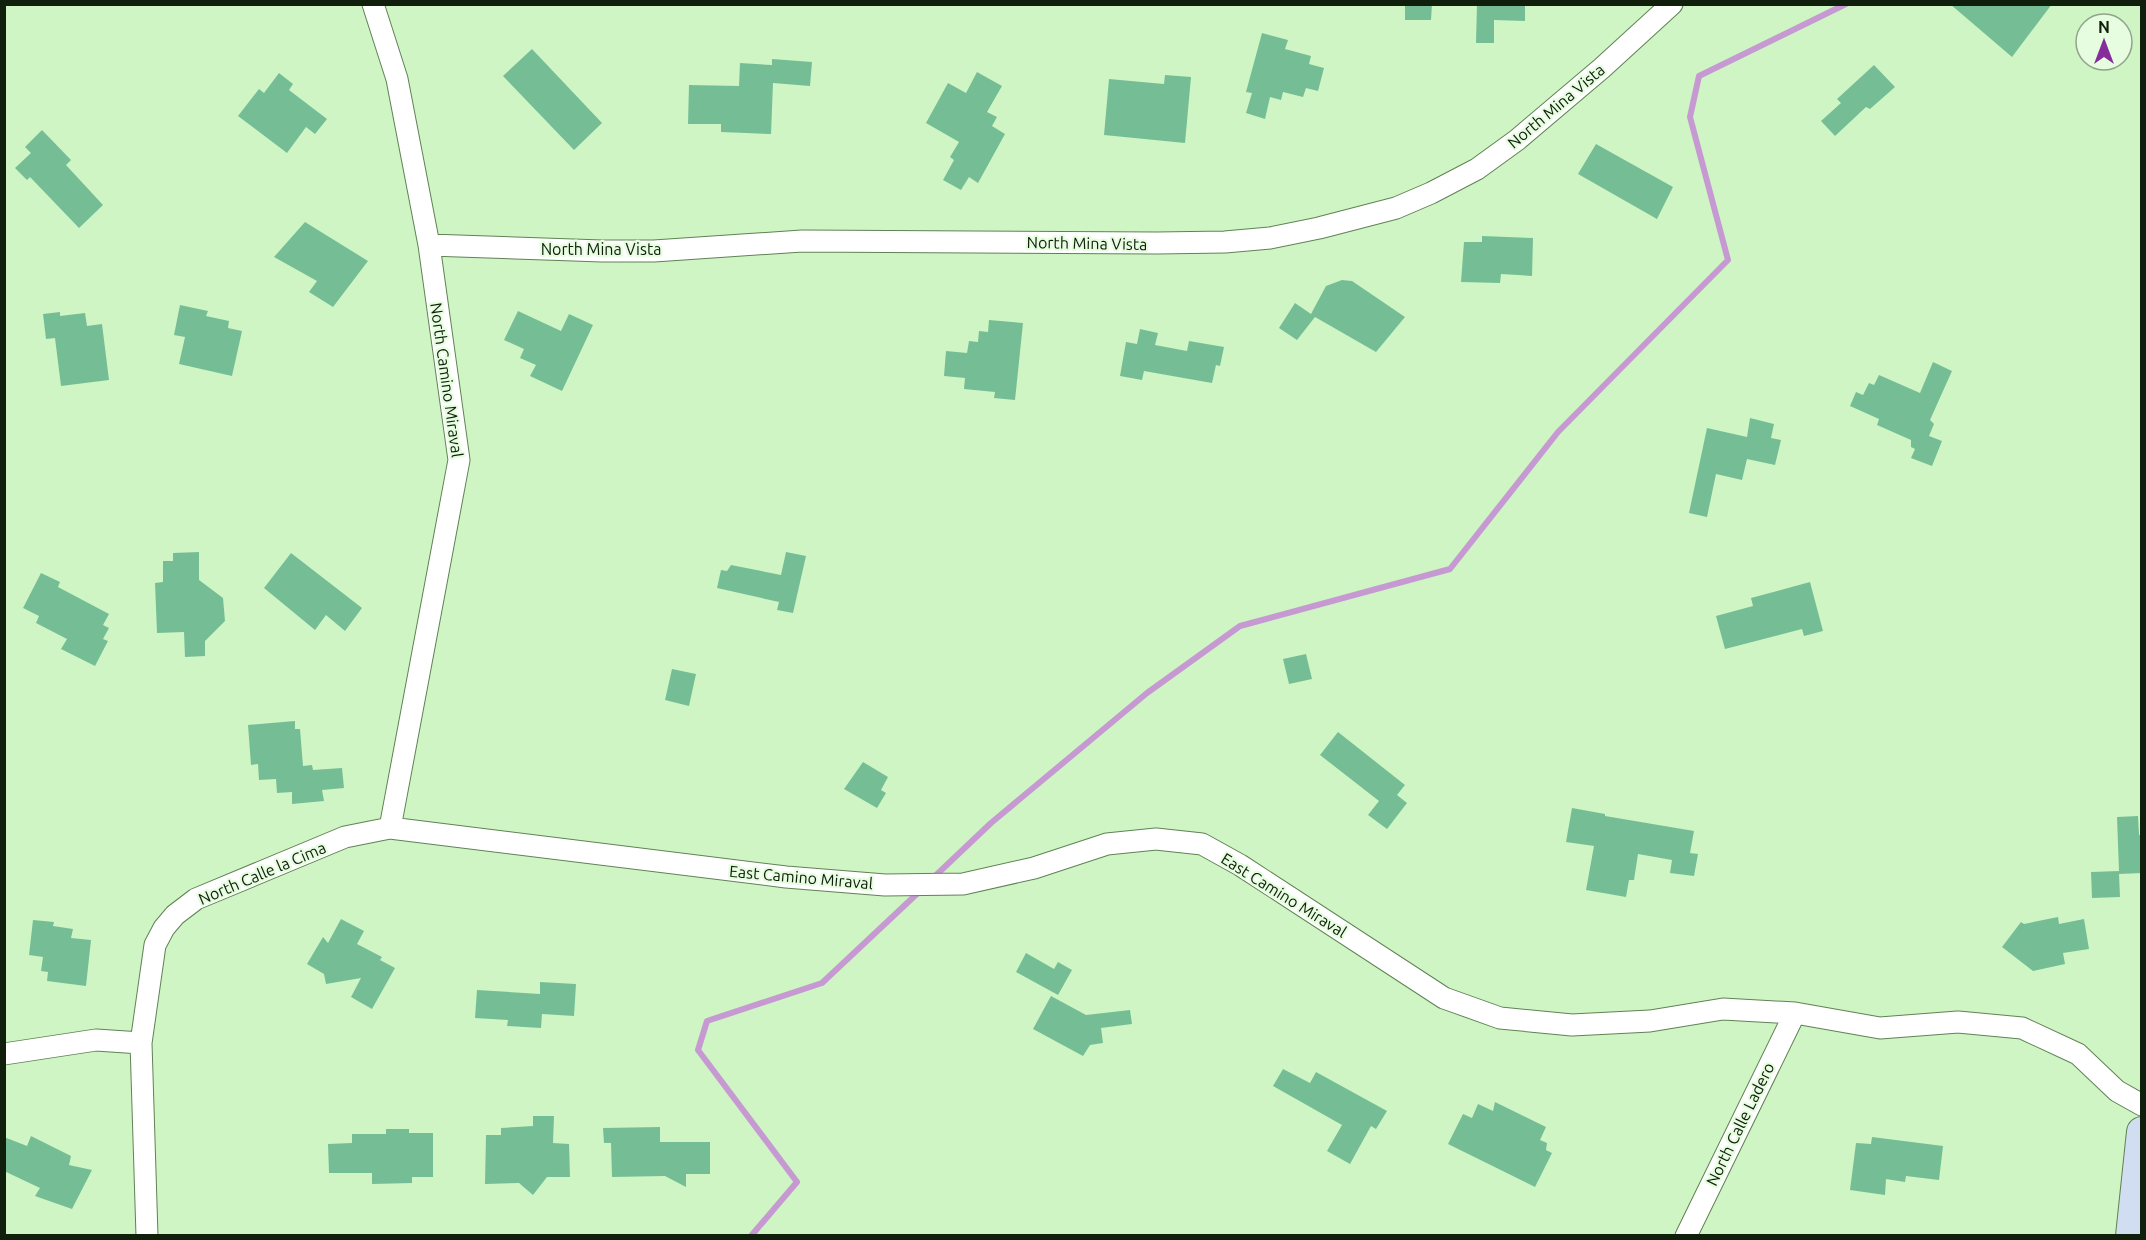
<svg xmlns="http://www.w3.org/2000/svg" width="2146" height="1240" font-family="Ubuntu,sans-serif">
<rect width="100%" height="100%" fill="#cff5c4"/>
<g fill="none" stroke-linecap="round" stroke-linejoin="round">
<path stroke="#c699d3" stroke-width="6" d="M 933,878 L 991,823 L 1147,693 L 1240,626 L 1450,569 L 1558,432 L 1728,260 L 1690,117 L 1699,76 L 1846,4
M 751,1236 L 797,1182 L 698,1050 L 707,1021 L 822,983 L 921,890"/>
</g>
<path fill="#75be95" d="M 1405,4 L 1432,4 L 1431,20 L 1405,20 Z
M 1477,4 L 1525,4 L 1525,21 L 1494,20 L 1494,43 L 1476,43 Z
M 1950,4 L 2052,4 L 2012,57 Z
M 1262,33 L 1288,40 L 1285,49 L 1311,56 L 1309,64 L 1324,68 L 1318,91 L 1306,88 L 1303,97 L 1283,92 L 1281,100 L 1270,97 L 1265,119 L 1246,113 L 1252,93 L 1246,92 Z
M 532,49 L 602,123 L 574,150 L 503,76 Z
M 772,59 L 812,62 L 810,86 L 773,83 L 771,134 L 721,132 L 721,124 L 688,124 L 689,85 L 739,86 L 740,63 L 772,65 Z
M 1874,65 L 1895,87 L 1870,109 L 1866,107 L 1835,136 L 1821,121 L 1841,103 L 1837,99 Z
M 977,72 L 1002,86 L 987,112 L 997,117 L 992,126 L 1005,134 L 978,183 L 969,177 L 961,190 L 943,180 L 954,160 L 950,157 L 959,142 L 926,123 L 948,83 L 966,93 Z
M 279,73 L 293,84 L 289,90 L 327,119 L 315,134 L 306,127 L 287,153 L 238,116 L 259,89 L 264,93 Z
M 1165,75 L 1191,77 L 1185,143 L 1104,135 L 1109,79 L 1164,84 Z
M 42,130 L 71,160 L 66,165 L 103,205 L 79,228 L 30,177 L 27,180 L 15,168 L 31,153 L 25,147 Z
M 1596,144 L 1673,187 L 1657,219 L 1578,174 Z
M 305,222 L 368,261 L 333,307 L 309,292 L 317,281 L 274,257 Z
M 1482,236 L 1533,238 L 1532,276 L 1501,274 L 1500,283 L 1461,282 L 1464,242 L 1482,242 Z
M 1342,280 L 1352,281 L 1405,317 L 1376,352 L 1315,317 L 1297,340 L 1279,328 L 1295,303 L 1311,314 L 1326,286 Z
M 180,305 L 208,311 L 206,316 L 229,321 L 228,328 L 242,331 L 232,376 L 179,364 L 185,337 L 174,335 Z
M 518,311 L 561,331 L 569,314 L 593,325 L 562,391 L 530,376 L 536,365 L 520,358 L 524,349 L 504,340 Z
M 60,312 L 60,316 L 85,313 L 87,326 L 102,324 L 109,380 L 61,386 L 55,338 L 46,339 L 43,314 Z
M 989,320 L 1023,323 L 1015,400 L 994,398 L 995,392 L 964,389 L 965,378 L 944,376 L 946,351 L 967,353 L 969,341 L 978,342 L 979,331 L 988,332 Z
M 1140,329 L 1158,333 L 1155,345 L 1187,351 L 1189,341 L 1224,347 L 1220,366 L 1216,365 L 1212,383 L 1144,371 L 1142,380 L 1120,376 L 1126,342 L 1137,344 Z
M 1933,362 L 1952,371 L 1930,420 L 1934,424 L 1929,436 L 1942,441 L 1932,466 L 1911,458 L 1915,449 L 1911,447 L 1911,440 L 1877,425 L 1879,419 L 1850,406 L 1856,392 L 1863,395 L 1869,383 L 1874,385 L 1879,375 L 1920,393 Z
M 1750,418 L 1774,424 L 1771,438 L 1781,440 L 1775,465 L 1747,459 L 1742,480 L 1716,474 L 1707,517 L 1689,513 L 1707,428 L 1747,437 Z
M 199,552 L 199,580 L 223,598 L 225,621 L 205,641 L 205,656 L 185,657 L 184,632 L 157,633 L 155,583 L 163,582 L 163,561 L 173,561 L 173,553 Z
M 786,552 L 806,556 L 793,613 L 777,610 L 779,602 L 717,588 L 721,570 L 727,571 L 731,565 L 781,575 Z
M 291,553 L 362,608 L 345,631 L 326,615 L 315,630 L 264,588 Z
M 41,573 L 60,582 L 58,587 L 109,614 L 103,625 L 109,628 L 103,639 L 108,641 L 95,666 L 61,649 L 67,639 L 36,623 L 39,616 L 23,608 Z
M 1810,582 L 1823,631 L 1804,636 L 1802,629 L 1725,649 L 1716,616 L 1753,606 L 1751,598 Z
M 1306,654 L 1312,679 L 1289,684 L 1283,659 Z
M 672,669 L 696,674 L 689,706 L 665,700 Z
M 295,721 L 295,729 L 300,729 L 303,766 L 312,765 L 313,770 L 342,768 L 344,788 L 322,790 L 324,801 L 292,804 L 292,792 L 277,793 L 276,779 L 259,780 L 258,764 L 251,765 L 248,725 Z
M 1338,732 L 1405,785 L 1397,795 L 1407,803 L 1387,829 L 1368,815 L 1379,801 L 1320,755 Z
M 863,762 L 888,777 L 881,790 L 886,793 L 877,808 L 844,789 Z
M 1572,808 L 1605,814 L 1605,816 L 1694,831 L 1690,853 L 1698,854 L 1694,876 L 1670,873 L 1672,860 L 1638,854 L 1634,880 L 1629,880 L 1626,897 L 1586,890 L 1594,846 L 1566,842 Z
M 2138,816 L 2139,835 L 2142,835 L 2142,873 L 2119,874 L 2120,897 L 2092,898 L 2091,872 L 2119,871 L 2117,817 Z
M 2058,917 L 2059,924 L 2084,919 L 2089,949 L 2063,953 L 2065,964 L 2033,971 L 2002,947 L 2021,922 L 2024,924 Z
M 341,919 L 364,931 L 357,944 L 382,957 L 380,960 L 395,968 L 372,1009 L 351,997 L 361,978 L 326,984 L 324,974 L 307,964 L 323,937 L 328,943 Z
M 33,920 L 54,922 L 53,926 L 73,929 L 71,938 L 91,940 L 86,986 L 47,981 L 48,972 L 41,971 L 43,957 L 29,955 Z
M 1026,953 L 1054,969 L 1058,962 L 1072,970 L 1058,995 L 1016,972 Z
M 540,982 L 576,984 L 574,1016 L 542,1014 L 541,1028 L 507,1026 L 508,1020 L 475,1018 L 477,990 L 540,994 Z
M 1051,996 L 1086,1015 L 1130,1010 L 1132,1024 L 1101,1028 L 1103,1043 L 1090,1045 L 1083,1056 L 1033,1029 Z
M 1283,1069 L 1310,1083 L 1316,1072 L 1387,1111 L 1376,1129 L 1371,1126 L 1350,1164 L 1327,1151 L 1342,1125 L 1273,1086 Z
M 1495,1102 L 1546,1127 L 1540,1140 L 1547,1143 L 1546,1150 L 1552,1153 L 1535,1187 L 1448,1144 L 1463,1114 L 1472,1118 L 1478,1104 L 1493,1111 Z
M 533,1116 L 554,1116 L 553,1143 L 569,1144 L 570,1177 L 547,1177 L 533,1195 L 519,1183 L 485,1184 L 486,1135 L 501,1135 L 501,1128 L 533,1126 Z
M 660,1127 L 660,1142 L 710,1142 L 710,1174 L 686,1174 L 686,1187 L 665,1176 L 612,1177 L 611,1143 L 604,1143 L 603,1128 Z
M 386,1129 L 409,1129 L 409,1133 L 433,1133 L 433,1177 L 412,1177 L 412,1183 L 372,1184 L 372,1173 L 329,1173 L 328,1144 L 352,1143 L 352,1134 L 386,1134 Z
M 31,1136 L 71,1156 L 69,1165 L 92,1170 L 72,1209 L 35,1196 L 40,1188 L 4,1171 L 4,1137 L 27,1146 Z
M 1872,1137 L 1943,1146 L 1939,1180 L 1906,1176 L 1905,1182 L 1886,1179 L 1885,1195 L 1850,1190 L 1856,1143 L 1871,1144 Z"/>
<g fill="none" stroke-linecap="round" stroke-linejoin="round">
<defs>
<path id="minor" d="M 373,4 L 397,79 L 429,245 L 459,460 L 390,828
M 429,245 L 602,251 L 654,251 L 802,241 L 1157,243 L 1225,242 L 1270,238 L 1319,228 L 1396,208 L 1431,193 L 1477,169 L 1517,140 L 1602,68 L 1672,4
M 4,1054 L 96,1040 L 141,1043
M 147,1236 L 141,1043 L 155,945 L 164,928 L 175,915 L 196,899 L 345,837 L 390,828 L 786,877 L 885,885 L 963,884 L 1034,868 L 1107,844 L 1156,839 L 1202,844 L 1240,865 L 1444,998 L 1500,1018 L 1572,1025 L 1650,1021 L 1723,1009 L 1795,1013 L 1880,1028 L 1958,1022 L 2022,1028 L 2078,1054 L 2117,1091 L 2142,1105
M 1686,1236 L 1795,1013"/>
<path id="secondary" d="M 2131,1236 L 2142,1132"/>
</defs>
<use href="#minor" stroke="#608255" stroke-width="23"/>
<use href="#secondary" stroke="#608255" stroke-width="32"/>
<use href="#minor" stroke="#fff" stroke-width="21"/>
<use href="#secondary" stroke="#d1def2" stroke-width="30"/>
</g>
<g text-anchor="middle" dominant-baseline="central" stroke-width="4.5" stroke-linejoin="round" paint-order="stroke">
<g font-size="16" fill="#101e0c" stroke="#e6fde0">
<text transform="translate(1556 106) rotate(-40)">North Mina Vista</text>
<text transform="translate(1087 243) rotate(1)">North Mina Vista</text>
<text x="601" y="249">North Mina Vista</text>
<text transform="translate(447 380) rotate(82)">North Camino Miraval</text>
<text transform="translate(262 873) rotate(-23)">North Calle la Cima</text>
<text transform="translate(801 877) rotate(5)">East Camino Miraval</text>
<text transform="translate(1284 895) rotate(32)">East Camino Miraval</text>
<text transform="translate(1740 1124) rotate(-64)">North Calle Ladero</text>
</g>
</g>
<rect width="2146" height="1240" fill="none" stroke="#101e0c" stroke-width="12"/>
<g transform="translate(2104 42)"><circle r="28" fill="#e6fde0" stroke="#90a48b" stroke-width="1.5"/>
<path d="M0-4.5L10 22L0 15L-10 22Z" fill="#842d9b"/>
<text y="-9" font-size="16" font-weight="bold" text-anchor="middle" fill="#101e0c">N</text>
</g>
</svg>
